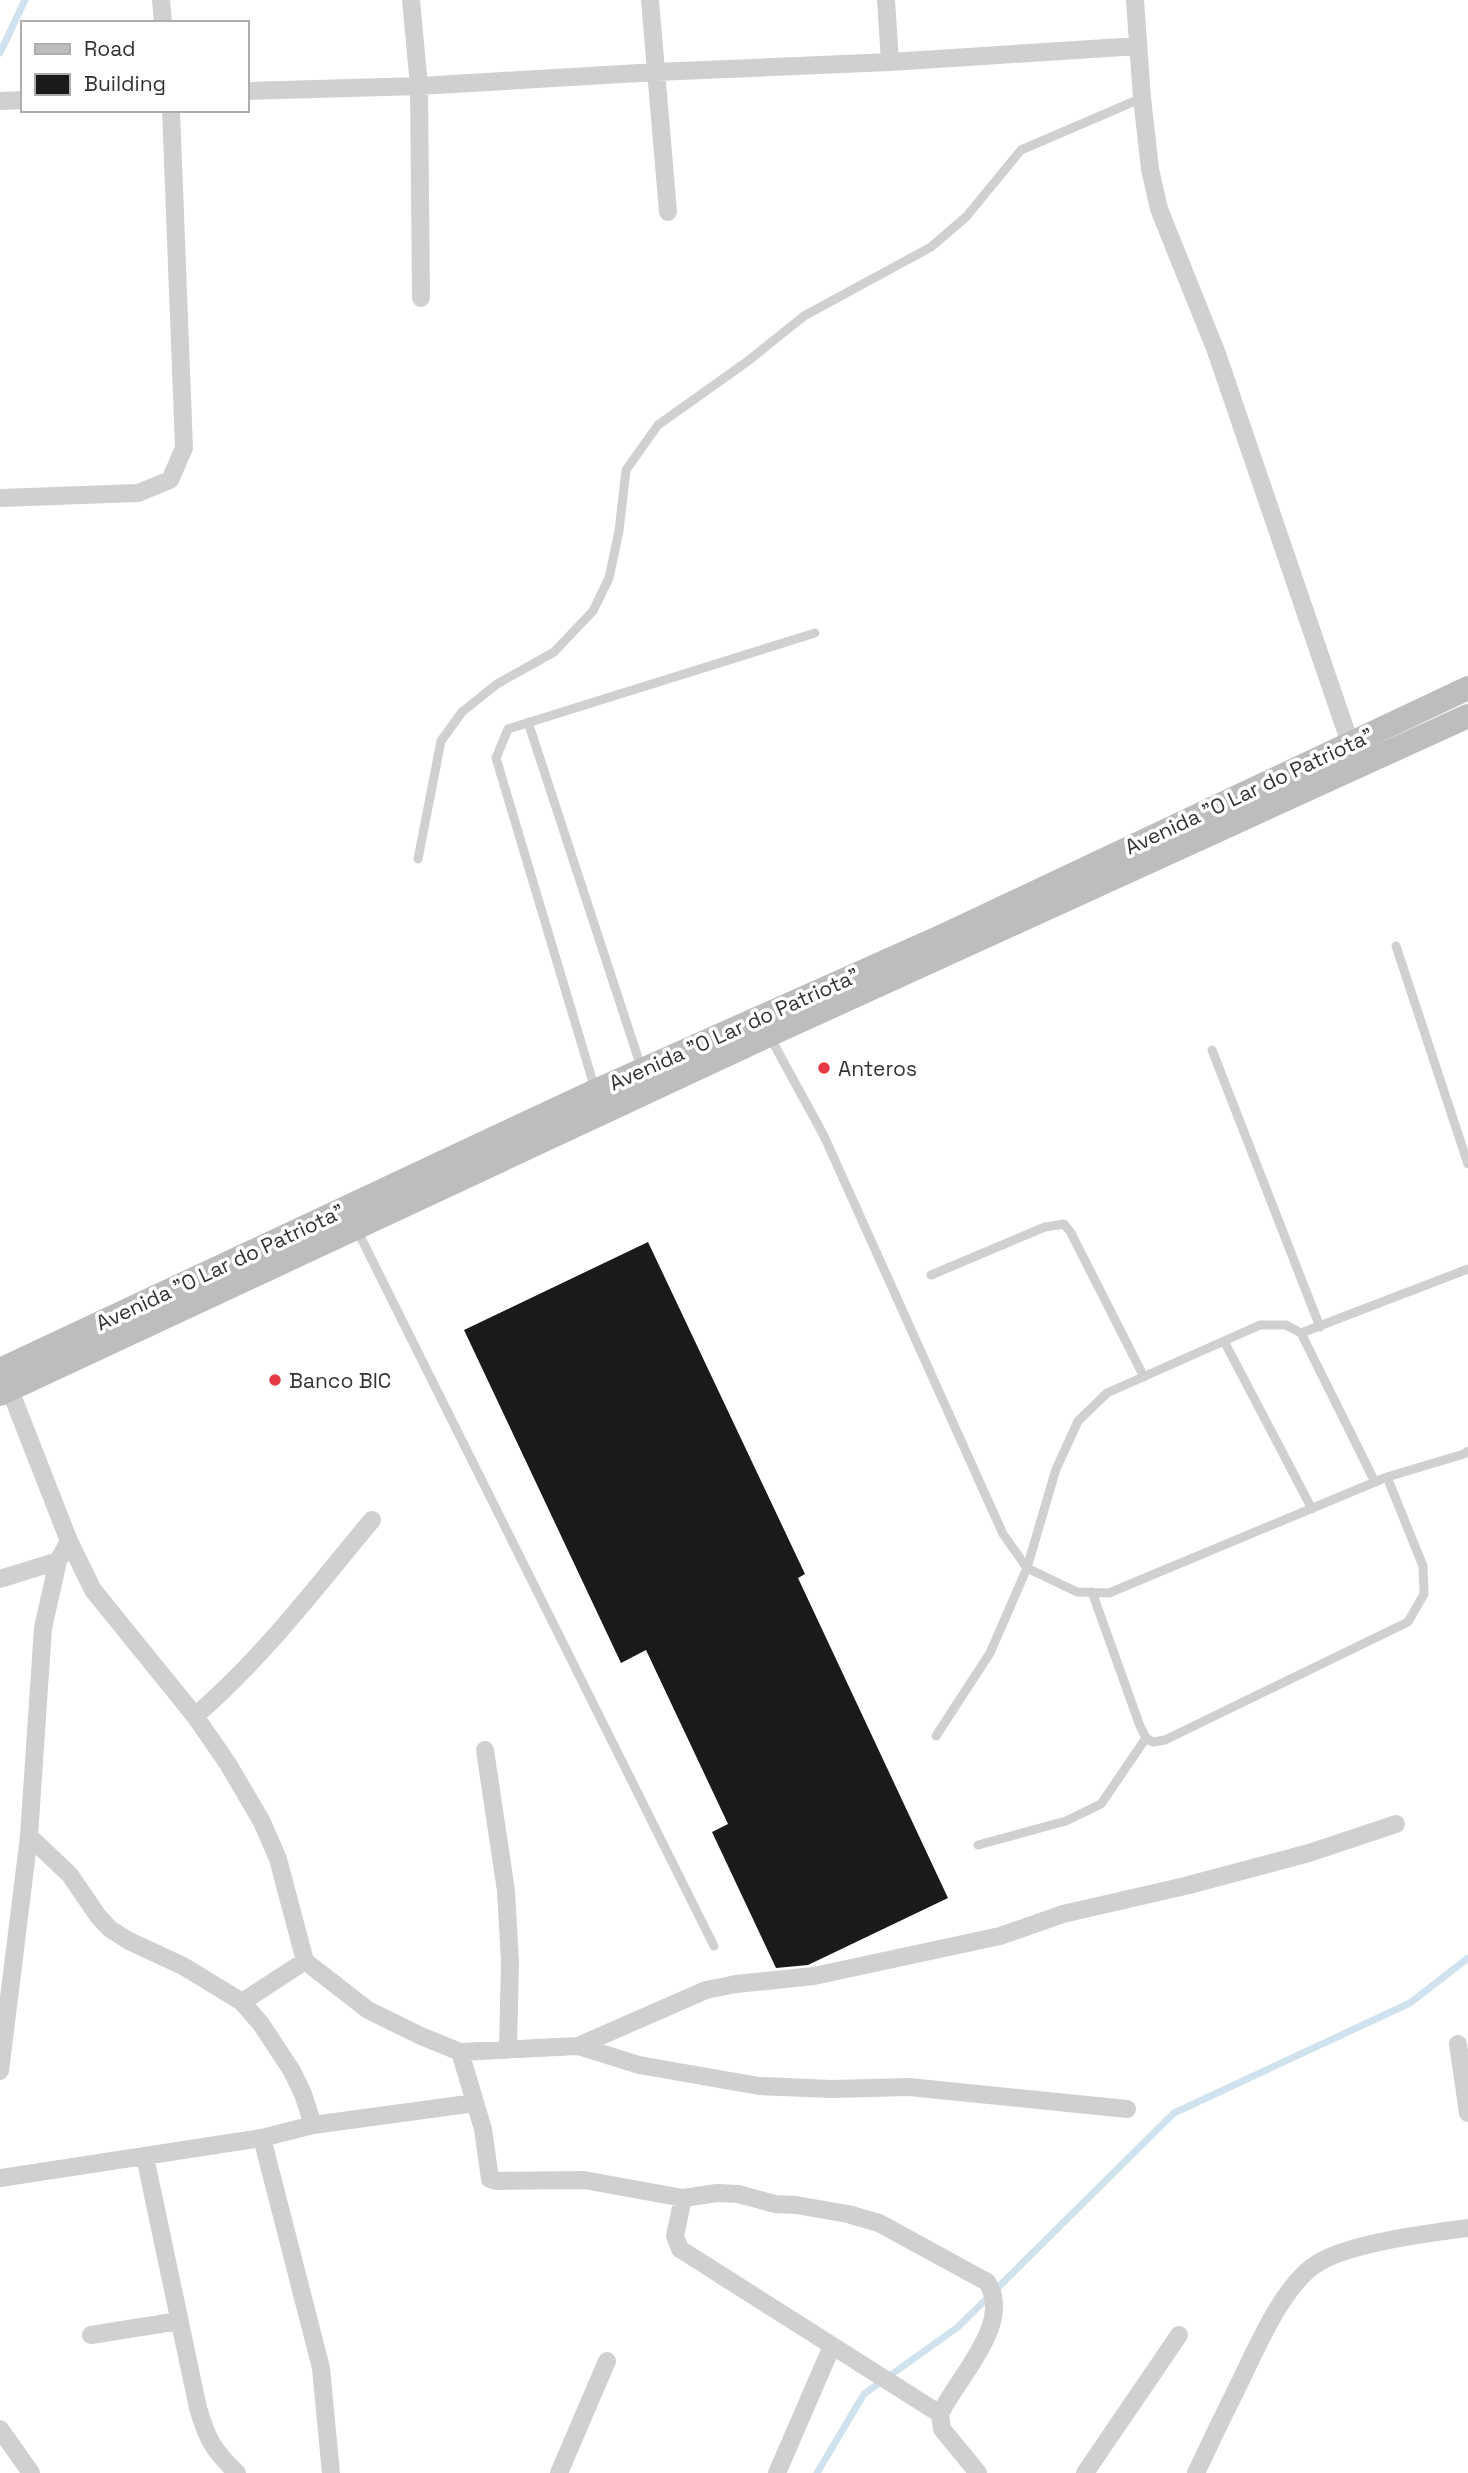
<svg xmlns="http://www.w3.org/2000/svg" width="1468" height="2473" font-family="'Space Grotesk',sans-serif">
<rect width="100%" height="100%" fill="#fff"/>
<g fill="none" stroke-linecap="round" stroke-linejoin="round">
<path stroke="#cfe2ee" stroke-width="7" d="M 0,53 L 25,0
M 817,2473 L 864,2394 L 958,2327 L 1174,2113 L 1410,2003 L 1468,1958"/>
</g>
<path fill="#1a1a1a" d="M 648,1242 L 805,1574 L 798,1578 L 948,1898 L 808,1965 L 776,1968 L 712,1832 L 728,1824 L 646,1650 L 621,1663 L 464,1330 Z"/>
<g fill="none" stroke-linecap="round" stroke-linejoin="round">
<path stroke="#d0d0d0" stroke-width="9" d="M 528,722 L 642,1070
M 418,859 L 441,741 L 462,712 L 497,684 L 554,652 L 593,611 L 609,578 L 619,531 L 626,470 L 658,425 L 748,361 L 804,316 L 931,247 L 966,217 L 1021,150 L 1142,98
M 1396,946 L 1468,1164
M 770,1037 L 824,1136 L 1003,1534 L 1027,1568 L 1077,1592 L 1109,1593 L 1387,1477 L 1464,1454 L 1468,1451
M 1212,1050 L 1320,1327
M 595,1089 L 496,758 L 508,729 L 815,633
M 357,1230 L 714,1946
M 931,1275 L 1045,1227 L 1064,1224 L 1071,1233 L 1144,1377
M 1301,1333 L 1468,1269
M 1224,1341 L 1312,1509
M 1092,1592 L 1140,1726 L 1146,1738 L 1153,1742 L 1165,1740 L 1408,1622 L 1424,1594 L 1423,1566 L 1387,1477
M 936,1736 L 990,1653 L 1027,1568 L 1056,1469 L 1078,1421 L 1107,1393 L 1260,1325 L 1286,1325 L 1301,1333 L 1375,1482
M 978,1845 L 1066,1821 L 1101,1804 L 1146,1738"/>
<path stroke="#d0d0d0" stroke-width="18" d="M 161,0 L 163,23
M 411,0 L 419,86 L 421,298
M 650,0 L 668,212
M 886,0 L 890,62
M 1135,0 L 1142,98 L 1150,169 L 1159,209 L 1216,351 L 1350,743
M 247,91 L 419,86 L 656,72 L 890,62 L 1138,46
M 0,101 L 23,100
M 0,498 L 138,493 L 170,480 L 184,448 L 171,110
M 10,1390 L 69,1541 L 93,1590 L 195,1716 L 228,1764 L 262,1822 L 278,1859 L 305,1961 L 368,2010 L 421,2036 L 460,2052 L 578,2046 L 639,2065 L 759,2086 L 831,2089 L 909,2087 L 1127,2109
M 0,1579 L 58,1561
M 195,1716 C 262,1659 316,1587 372,1520
M 485,1750 L 506,1891 L 510,1962 L 508,2048
M 29,1836 L 70,1875 L 98,1916 L 110,1929 L 129,1941 L 183,1966 L 242,2002 L 261,2024 L 292,2071 L 303,2094 L 313,2125
M 242,2002 L 305,1961
M 1458,2044 L 1468,2113
M 578,2046 L 706,1990 L 736,1984 L 814,1976 L 1000,1936 L 1063,1914 L 1185,1886 L 1309,1853 L 1396,1824
M 460,2052 L 483,2129 L 490,2179 L 496,2181 L 584,2180 L 683,2198 L 717,2193 L 738,2194 L 775,2204 L 796,2205 L 848,2214 L 879,2223 L 987,2282 C 1014,2323 957,2378 940,2414 L 942,2429 L 978,2473
M 0,2071 L 29,1836 L 43,1628 L 58,1561 L 69,1541
M 262,2138 L 321,2368 L 331,2473
M 145,2157 L 198,2408 C 207,2439 213,2450 237,2473
M 0,2178 L 262,2138 L 313,2125 L 475,2103
M 683,2198 L 675,2236 L 680,2249 L 940,2414
M 91,2335 L 179,2321
M 0,2429 L 31,2473
M 559,2473 L 607,2361
M 777,2473 L 832,2346
M 1085,2473 L 1179,2335
M 1196,2473 C 1210,2443 1225,2412 1240,2382 C 1257,2347 1284,2283 1318,2263 C 1350,2243 1429,2233 1468,2228"/>
<path stroke="#bdbdbd" stroke-width="24" d="M 0,1370 L 595,1091 L 945,935 L 1468,688
M 0,1394 L 769,1035 L 1468,716"/>
</g>
<g fill="#e63946" stroke="#fff" stroke-width="2.5">
<circle cx="824" cy="1068" r="7"/>
<circle cx="275" cy="1380" r="7"/>
</g>
<g text-anchor="middle" dominant-baseline="central" stroke-width="7" stroke-linejoin="round" paint-order="stroke">
<g font-size="21" fill="#333" stroke="#fff">
<text transform="translate(1249 791) rotate(-25)">Avenida "O Lar do Patriota"</text>
<text transform="translate(734 1029) rotate(-24)">Avenida "O Lar do Patriota"</text>
<text transform="translate(220 1267) rotate(-25)">Avenida "O Lar do Patriota"</text>
</g>
<g font-size="21" fill="#333" stroke="#fff" text-anchor="start">
<text x="838" y="1068">Anteros</text>
<text x="289" y="1380">Banco BIC</text>
</g>
</g>
<rect x="21" y="21" width="228" height="91" fill="#ffffff" stroke="#adadad" stroke-width="2"/>
<rect x="35" y="44" width="35" height="10" fill="#bdbdbd" stroke="#adadad" stroke-width="2"/>
<text x="84" y="56" font-size="21" fill="#333333">Road</text>
<rect x="35" y="74" width="35" height="21" fill="#1a1a1a" stroke="#adadad" stroke-width="2"/>
<text x="84" y="91" font-size="21" fill="#333333">Building</text>
</svg>
